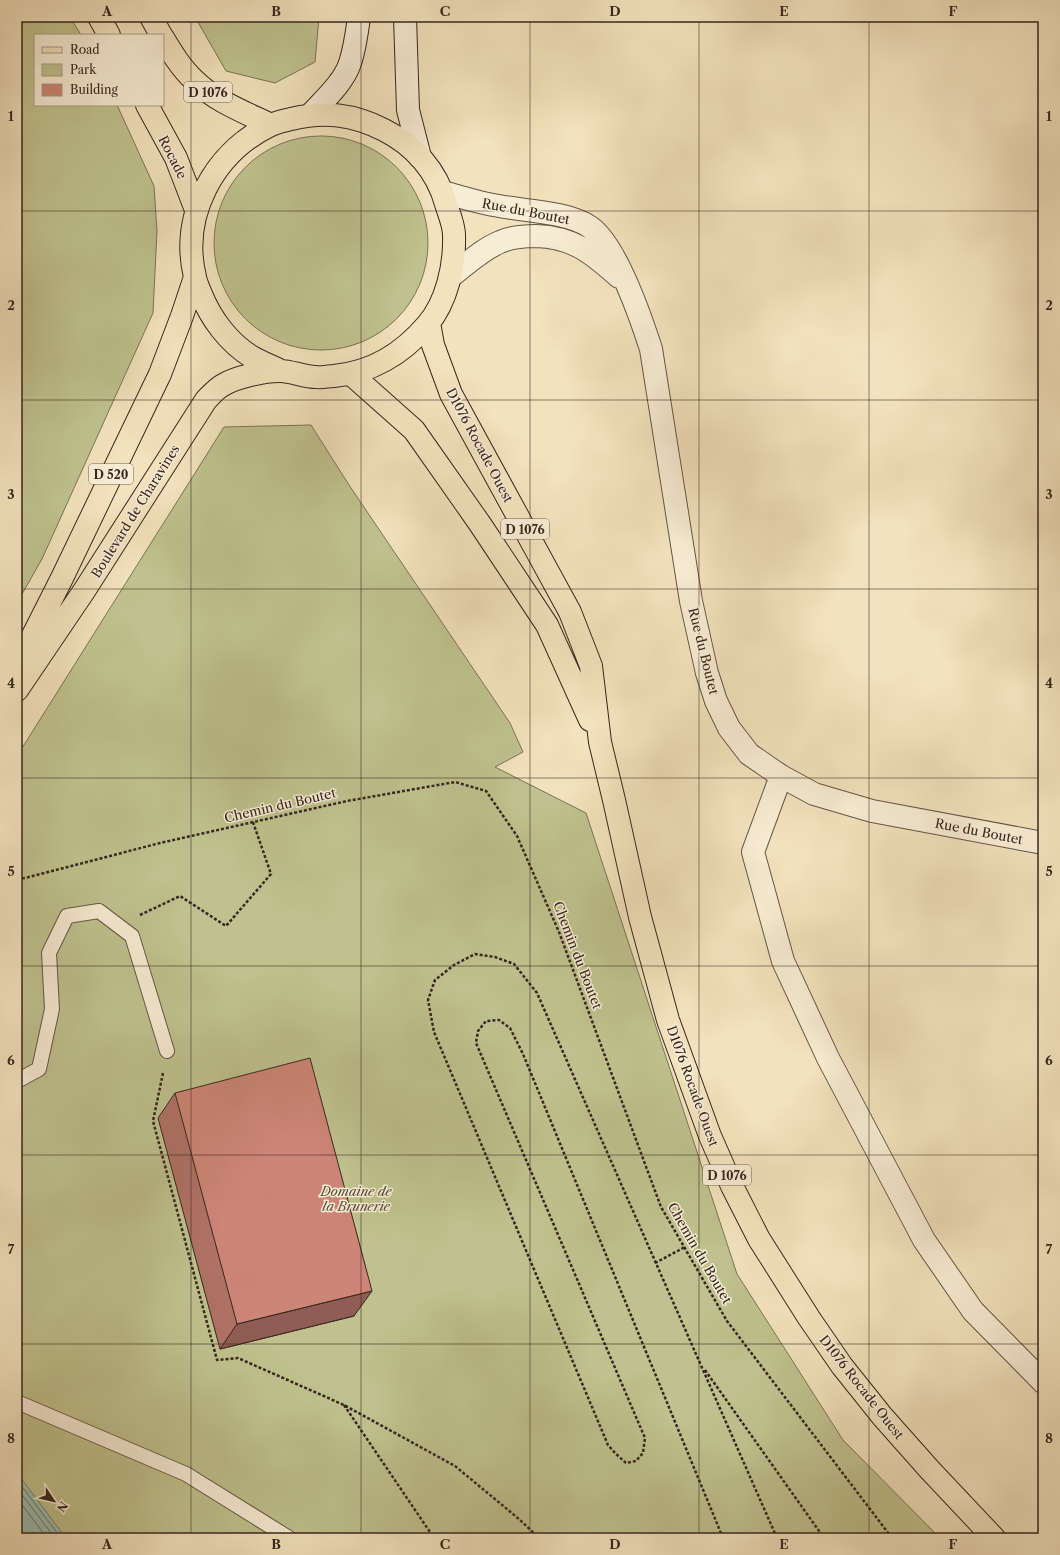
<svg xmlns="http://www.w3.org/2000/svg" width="1060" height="1555" font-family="'Libre Caslon Text',serif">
<rect width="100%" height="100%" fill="#f2e2bd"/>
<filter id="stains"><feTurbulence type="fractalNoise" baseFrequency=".005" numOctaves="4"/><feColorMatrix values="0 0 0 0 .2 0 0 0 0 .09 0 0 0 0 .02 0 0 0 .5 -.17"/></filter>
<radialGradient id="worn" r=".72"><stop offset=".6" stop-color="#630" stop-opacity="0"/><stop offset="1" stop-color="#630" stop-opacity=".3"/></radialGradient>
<path fill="#bfc28e" stroke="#7b7456" d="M 17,17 L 70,17 L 81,35 L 35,35 L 35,105 L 117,105 L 154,186 L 157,231 L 153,313 L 42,559 L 17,603 Z
M 195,17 L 319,17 L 315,62 L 275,83 L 226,71 Z
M214 243a107 107 0 1 1 214 0a107 107 0 1 1-214 0Z
M 311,425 L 349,485 L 510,723 L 523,752 L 495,767 L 586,813 L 737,1274 L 843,1440 L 940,1538 L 17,1538 L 17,756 L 224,427 Z"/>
<path fill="#9bbeb2" stroke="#738177" d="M 17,1473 L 66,1538 L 20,1538 L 20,1534 L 17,1531 Z"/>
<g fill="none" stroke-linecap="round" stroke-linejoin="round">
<path stroke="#697268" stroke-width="1" d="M 17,1480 L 61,1538
M 17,1488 L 55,1538
M 17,1498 L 47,1538"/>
<defs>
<path id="service" d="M 17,1081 L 39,1069 L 52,1009 L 49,953 L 67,916 L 99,911 L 132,936 L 167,1051
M 17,1402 L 186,1474 L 289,1538"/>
<path id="minor" d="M 443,192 C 461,197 480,203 499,206 C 525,211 569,212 590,227 C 616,245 641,318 651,349 L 691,601 L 707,673 L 716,701 L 729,728 L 749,754 L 781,776 L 814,794 L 872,811 L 1043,843
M 450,277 C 466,265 481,250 500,242 C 511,237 524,236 536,236 C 573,237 592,253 619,277
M 781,776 L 753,852 L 783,961 L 828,1058 L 924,1240 L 973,1311 L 1043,1382"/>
<path id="secondary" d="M 405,17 L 408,110 L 420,157
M 310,115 C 324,100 344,82 350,63 C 355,48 357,32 359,17"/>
<path id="primary" d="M 99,17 L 109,35
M 151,17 L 161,35
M 163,38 C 172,53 181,68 194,80 C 215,101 244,112 271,125
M 147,105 L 176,158 L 196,210
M 429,323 L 433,345 L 451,394 L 570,612 L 591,666 L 600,742 L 614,800 L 640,917 L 668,1020 L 710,1136 L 732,1186 L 759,1239 L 809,1318 L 842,1366 L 882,1416 L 929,1469 L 994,1538
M 351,374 L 414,430 L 480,524 L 547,625 L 590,720
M 17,667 L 62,578 L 160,374 L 182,316 L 195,277
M 17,690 L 84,591 L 206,400 C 211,395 217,388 223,385 C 236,377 264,371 280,371 C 292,371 304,377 316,377 C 322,378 328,376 334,376 C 373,372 402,354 427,325 C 447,302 455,265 454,235 C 454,225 449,214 446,204 C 437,171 414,145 384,130 C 353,114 324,111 291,119 C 284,121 276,122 269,126 C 214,153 180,215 195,277 C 196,283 199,289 201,294 C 211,319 229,343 252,357 C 261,362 271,366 281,371"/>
</defs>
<use href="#service" stroke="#665546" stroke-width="16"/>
<use href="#minor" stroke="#665546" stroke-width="24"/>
<use href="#secondary" stroke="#37261f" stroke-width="24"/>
<use href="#primary" stroke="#37261f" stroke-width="24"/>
<path stroke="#37261f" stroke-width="2.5" stroke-dasharray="3 2" stroke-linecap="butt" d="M 17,879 L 25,878 L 160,843 L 347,801 L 455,782 L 486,791 L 517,836 L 559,932 L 661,1207 L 727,1321 L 892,1538
M 140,915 L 180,896 L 226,926 L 271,874 L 253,822
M 163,1073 L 153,1121 L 217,1360 L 238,1358 L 344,1405 L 455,1466 L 519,1519 L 539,1538
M 655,1263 L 685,1247
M 705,1370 L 824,1538
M 344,1405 L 434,1538
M 723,1538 L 523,1054 L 510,1028 L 499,1020 L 486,1021 L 478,1031 L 476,1043 L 645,1438 L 643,1453 L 636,1461 L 626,1463 L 616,1454 L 608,1445 L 434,1032 L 428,1000 L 435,980 L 454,965 L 475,954 L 495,957 L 514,964 L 537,993 L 777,1538"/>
<use href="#service" stroke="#f7ecd4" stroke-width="14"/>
<use href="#minor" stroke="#f7ecd4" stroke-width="22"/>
<use href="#secondary" stroke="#f7ecd4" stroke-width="22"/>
<use href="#primary" stroke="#f2e2bd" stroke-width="22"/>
</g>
<path fill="#af7265" stroke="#37261f" d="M 175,1093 L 354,1316 L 220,1349 L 158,1118 Z"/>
<path fill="#8f5d53" stroke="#37261f" d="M 372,1291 L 354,1316 L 220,1349 L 237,1324 Z"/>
<path fill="#cc8576" stroke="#37261f" d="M 310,1058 L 372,1291 L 237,1324 L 175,1093 Z"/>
<path fill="none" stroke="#37261f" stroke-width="1" stroke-opacity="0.55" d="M 191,17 L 191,1538M 361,17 L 361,1538M 530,17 L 530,1538M 699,17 L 699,1538M 869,17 L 869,1538M 17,211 L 1043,211M 17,400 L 1043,400M 17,589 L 1043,589M 17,778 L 1043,778M 17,966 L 1043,966M 17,1155 L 1043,1155M 17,1344 L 1043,1344"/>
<g text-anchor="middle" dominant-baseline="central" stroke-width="3" stroke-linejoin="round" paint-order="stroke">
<g fill="#f7ecd4" stroke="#716155" stroke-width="1">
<rect x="184" y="82" width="48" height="20" rx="3"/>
<rect x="89" y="464" width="44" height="20" rx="3"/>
<rect x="501" y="519" width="48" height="20" rx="3"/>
<rect x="703" y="1165" width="48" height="20" rx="3"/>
</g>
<g font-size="12" font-weight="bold" fill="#37261f">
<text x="208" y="92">D 1076</text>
<text x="111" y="474">D 520</text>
<text x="525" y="529">D 1076</text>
<text x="727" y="1175">D 1076</text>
</g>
<g font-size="13" fill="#37261f" stroke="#f7ecd4">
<text transform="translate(173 157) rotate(63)">Rocade</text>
<text transform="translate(526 211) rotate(11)">Rue du Boutet</text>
<text transform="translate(480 445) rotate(62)">D1076 Rocade Ouest</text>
<text transform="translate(135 511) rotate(-58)">Boulevard de Charavines</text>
<text transform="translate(704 651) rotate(76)">Rue du Boutet</text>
<text transform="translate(280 805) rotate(-13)">Chemin du Boutet</text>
<text transform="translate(979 831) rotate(11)">Rue du Boutet</text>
<text transform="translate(578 955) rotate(69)">Chemin du Boutet</text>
<text transform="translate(693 1086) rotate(70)">D1076 Rocade Ouest</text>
<text transform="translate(700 1253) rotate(60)">Chemin du Boutet</text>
<text transform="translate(862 1387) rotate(52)">D1076 Rocade Ouest</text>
</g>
<g font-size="13" font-style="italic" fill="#594d3b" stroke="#f7ecd4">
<text x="356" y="1191">Domaine de<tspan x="356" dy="15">la Brunerie</tspan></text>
</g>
</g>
<rect width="1060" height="1555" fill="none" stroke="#f2e2bd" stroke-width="44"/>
<rect x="34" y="34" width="130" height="72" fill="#f7ecd4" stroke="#aa9d8c"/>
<rect x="42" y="47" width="20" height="6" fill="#f2e2bd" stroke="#aa9d8c"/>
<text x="70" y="54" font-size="12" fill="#37261f">Road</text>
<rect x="42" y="64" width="20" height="12" fill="#bfc28e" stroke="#aa9d8c"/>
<text x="70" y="74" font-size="12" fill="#37261f">Park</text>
<rect x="42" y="84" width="20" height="12" fill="#cc8576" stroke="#aa9d8c"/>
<text x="70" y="94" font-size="12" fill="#37261f">Building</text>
<g transform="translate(54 1501) rotate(125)" stroke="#f7ecd4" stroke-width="3" paint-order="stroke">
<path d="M0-3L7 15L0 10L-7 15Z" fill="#37261f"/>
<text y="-6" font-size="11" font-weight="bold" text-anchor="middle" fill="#37261f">N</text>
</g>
<rect x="22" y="22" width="1016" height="1511" fill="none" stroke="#37261f" stroke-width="1.5"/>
<g font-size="13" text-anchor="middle" font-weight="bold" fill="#37261f">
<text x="107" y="16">A</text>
<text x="276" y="16">B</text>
<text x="445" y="16">C</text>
<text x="615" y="16">D</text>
<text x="784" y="16">E</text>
<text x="953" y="16">F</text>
<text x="11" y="121">1</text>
<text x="1049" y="121">1</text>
<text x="11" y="310">2</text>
<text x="1049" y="310">2</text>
<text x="11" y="499">3</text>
<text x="1049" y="499">3</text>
<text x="11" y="688">4</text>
<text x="1049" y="688">4</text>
<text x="11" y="876">5</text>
<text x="1049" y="876">5</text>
<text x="11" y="1065">6</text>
<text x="1049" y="1065">6</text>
<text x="11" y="1254">7</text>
<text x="1049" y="1254">7</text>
<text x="11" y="1443">8</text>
<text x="1049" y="1443">8</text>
<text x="107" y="1549">A</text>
<text x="276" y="1549">B</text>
<text x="445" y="1549">C</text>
<text x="615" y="1549">D</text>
<text x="784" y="1549">E</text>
<text x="953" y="1549">F</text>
</g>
<rect width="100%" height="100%" filter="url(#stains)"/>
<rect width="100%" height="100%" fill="url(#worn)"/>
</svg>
